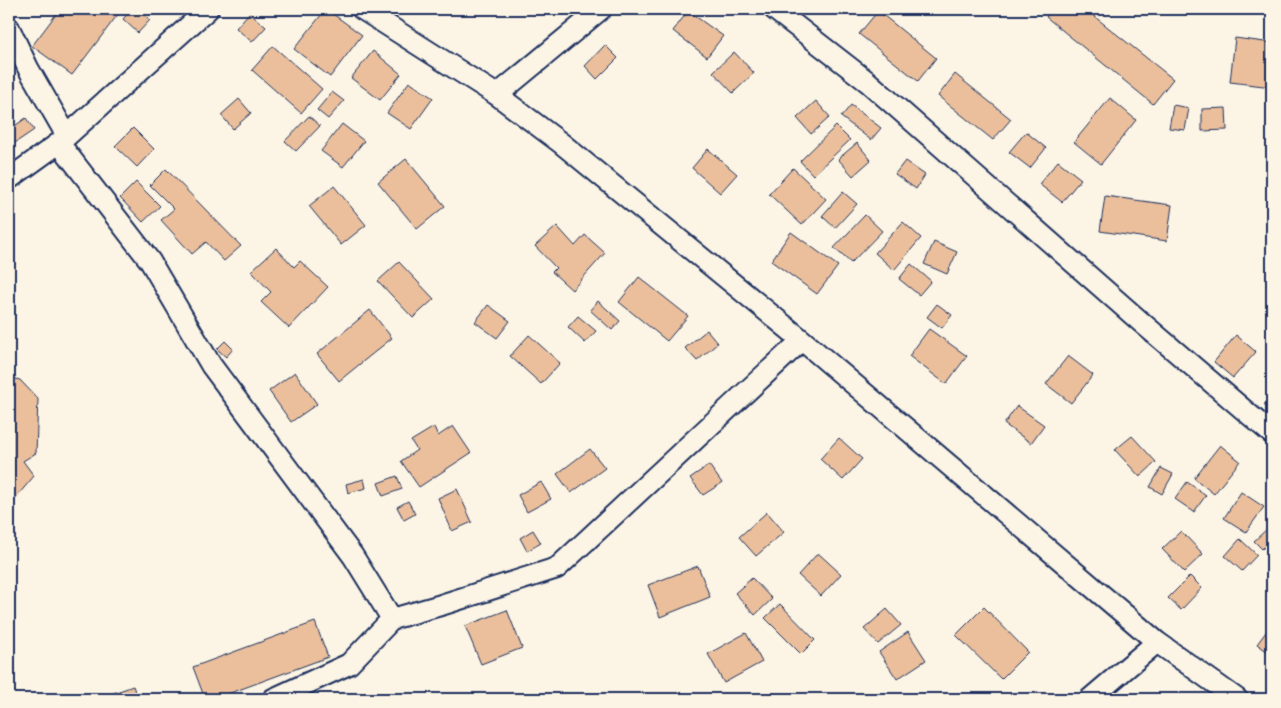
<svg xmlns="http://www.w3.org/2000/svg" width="1281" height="708" font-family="Delius,sans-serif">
<rect width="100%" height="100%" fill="#fcf5e5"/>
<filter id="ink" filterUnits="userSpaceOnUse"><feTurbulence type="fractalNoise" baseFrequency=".02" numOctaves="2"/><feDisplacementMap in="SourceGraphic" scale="10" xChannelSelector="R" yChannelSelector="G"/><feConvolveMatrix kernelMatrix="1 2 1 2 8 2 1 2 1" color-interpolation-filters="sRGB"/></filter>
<g filter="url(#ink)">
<path fill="#ebbf9b" stroke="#1b2f5e" d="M 60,9 L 122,9 L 72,75 L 32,46 Z
M 132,9 L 138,9 L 150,20 L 138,33 L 123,19 Z
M 326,9 L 362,35 L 330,77 L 294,49 Z
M 1053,9 L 1085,9 L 1173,79 L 1153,104 L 1046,17 Z
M 688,11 L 723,36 L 707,57 L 673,31 Z
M 878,11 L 936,58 L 918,81 L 859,34 Z
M 249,13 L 266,27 L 252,42 L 236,28 Z
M 1235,38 L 1272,43 L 1272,87 L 1230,82 Z
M 605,45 L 618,58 L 597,79 L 585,66 Z
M 273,46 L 322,89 L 301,113 L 252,70 Z
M 373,51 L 401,74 L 380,100 L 351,78 Z
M 734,52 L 754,73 L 733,93 L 713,72 Z
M 955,74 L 1011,119 L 993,140 L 938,96 Z
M 409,82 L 433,98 L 411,129 L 387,113 Z
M 332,92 L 344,101 L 328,119 L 317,110 Z
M 1110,98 L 1136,120 L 1101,164 L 1074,142 Z
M 239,99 L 251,113 L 233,129 L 221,115 Z
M 816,101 L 830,117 L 811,134 L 797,118 Z
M 851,105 L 881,128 L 871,140 L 841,117 Z
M 1173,105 L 1189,108 L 1185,130 L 1169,128 Z
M 1226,108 L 1227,130 L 1202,131 L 1202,109 Z
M 309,116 L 320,126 L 296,151 L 285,141 Z
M 26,118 L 34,130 L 9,147 L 9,130 Z
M 342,124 L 364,141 L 343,167 L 321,151 Z
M 836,126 L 850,140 L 813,175 L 800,161 Z
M 133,128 L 154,149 L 137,167 L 115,146 Z
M 1026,132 L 1046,148 L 1030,168 L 1009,152 Z
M 857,143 L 871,160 L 853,176 L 838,159 Z
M 708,149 L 737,174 L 720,193 L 692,168 Z
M 406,159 L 445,206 L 417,229 L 378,182 Z
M 905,161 L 925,175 L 916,189 L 895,174 Z
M 1058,161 L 1081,179 L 1062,202 L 1039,184 Z
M 793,168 L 826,199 L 802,225 L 769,194 Z
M 166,169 L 241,246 L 224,261 L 206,242 L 192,254 L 161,220 L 174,209 L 150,185 Z
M 136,182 L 160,206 L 143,222 L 120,198 Z
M 334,186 L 366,225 L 341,245 L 309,206 Z
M 843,192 L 857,204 L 835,228 L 822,216 Z
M 1105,196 L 1172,205 L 1167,241 L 1100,231 Z
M 865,215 L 882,231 L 851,263 L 834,248 Z
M 903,222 L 921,238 L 894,270 L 875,253 Z
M 557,226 L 575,246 L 585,235 L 605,253 L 572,290 L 552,272 L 556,268 L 535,246 Z
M 791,232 L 838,266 L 817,294 L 771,261 Z
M 934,242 L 957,252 L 947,274 L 924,264 Z
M 276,248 L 294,267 L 300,261 L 328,287 L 289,328 L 261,302 L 271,292 L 251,271 Z
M 399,262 L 434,299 L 413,318 L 378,281 Z
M 911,264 L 931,281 L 919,295 L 899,279 Z
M 639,277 L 688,316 L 667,341 L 619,302 Z
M 598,301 L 620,321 L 612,330 L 590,310 Z
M 937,304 L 952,315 L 942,328 L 927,317 Z
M 488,305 L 510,321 L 497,338 L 475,322 Z
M 370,310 L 392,338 L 339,381 L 317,354 Z
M 578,316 L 596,331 L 585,343 L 568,327 Z
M 929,329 L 967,356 L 946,384 L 909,356 Z
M 707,330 L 718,343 L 697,361 L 685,348 Z
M 529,335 L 560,363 L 541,384 L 510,356 Z
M 1236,335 L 1256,352 L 1233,378 L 1214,362 Z
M 225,341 L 233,349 L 226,357 L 217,349 Z
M 1068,356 L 1093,375 L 1071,403 L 1046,384 Z
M 295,372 L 317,404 L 291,422 L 269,391 Z
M 9,377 L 20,380 L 38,399 L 36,453 L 23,461 L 34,476 L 13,501 L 9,501 Z
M 1272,395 L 1272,412 L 1264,405 Z
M 1017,406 L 1044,425 L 1031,443 L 1004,424 Z
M 453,426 L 471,453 L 419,487 L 401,461 L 417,450 L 411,441 L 434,427 L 438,436 Z
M 1132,436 L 1156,462 L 1140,477 L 1115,450 Z
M 839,438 L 862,459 L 843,480 L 820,459 Z
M 1220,445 L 1240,461 L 1214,494 L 1194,478 Z
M 590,449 L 605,468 L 571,493 L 557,474 Z
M 709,465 L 722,483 L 703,495 L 690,478 Z
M 1161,468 L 1173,474 L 1162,494 L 1150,487 Z
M 397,476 L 402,489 L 383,496 L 378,483 Z
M 364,479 L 366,488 L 348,493 L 346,484 Z
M 541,482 L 551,499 L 527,512 L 518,495 Z
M 1187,482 L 1206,495 L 1194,512 L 1175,499 Z
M 457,489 L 472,522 L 452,531 L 438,498 Z
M 1241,492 L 1264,507 L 1246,532 L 1224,518 Z
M 408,501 L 415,514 L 404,520 L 397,507 Z
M 767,512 L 784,532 L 756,556 L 739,537 Z
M 1268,528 L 1272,533 L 1272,540 L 1262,549 L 1254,541 Z
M 533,530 L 541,543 L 527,551 L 520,538 Z
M 1181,531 L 1203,554 L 1184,572 L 1162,549 Z
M 1240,539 L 1257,555 L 1242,571 L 1225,556 Z
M 818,553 L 841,574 L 821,596 L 798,575 Z
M 698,566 L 710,597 L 660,617 L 648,585 Z
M 1190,576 L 1202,588 L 1181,610 L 1168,598 Z
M 752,578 L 772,599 L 755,615 L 735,593 Z
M 780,604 L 815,640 L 801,654 L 765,618 Z
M 984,607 L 1028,652 L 1001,679 L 956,635 Z
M 887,609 L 901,625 L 878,644 L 864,629 Z
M 507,610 L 522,648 L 481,664 L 465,626 Z
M 315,622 L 328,657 L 214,699 L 205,699 L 193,667 Z
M 1272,624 L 1272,655 L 1257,644 Z
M 908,632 L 926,660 L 897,679 L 879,652 Z
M 746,633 L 762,662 L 724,683 L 708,654 Z
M 133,686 L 138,699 L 97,699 Z"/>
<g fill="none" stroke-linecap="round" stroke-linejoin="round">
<defs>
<path id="minor" d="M 362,9 L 497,95 L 561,143 L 802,340 L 1157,642
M 774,9 L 868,82 L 1141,322 L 1272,434
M 9,28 L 28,68 L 67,136
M 497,95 L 601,9
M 59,143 L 150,261 L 211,365 L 353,556 L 392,619
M 9,179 L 59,143 L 208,9
M 273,699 L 349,664 L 392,619 L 441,605 L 557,568 L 802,340
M 1090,699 L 1157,642 L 1237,699"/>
</defs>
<use href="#minor" stroke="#1b2f5e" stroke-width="24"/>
<use href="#minor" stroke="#fcf5e5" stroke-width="20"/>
</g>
</g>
<rect width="1281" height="708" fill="none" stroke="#fcf5e5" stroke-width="30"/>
<rect x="15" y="15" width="1251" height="678" fill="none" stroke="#1b2f5e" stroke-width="2" filter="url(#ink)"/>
</svg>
